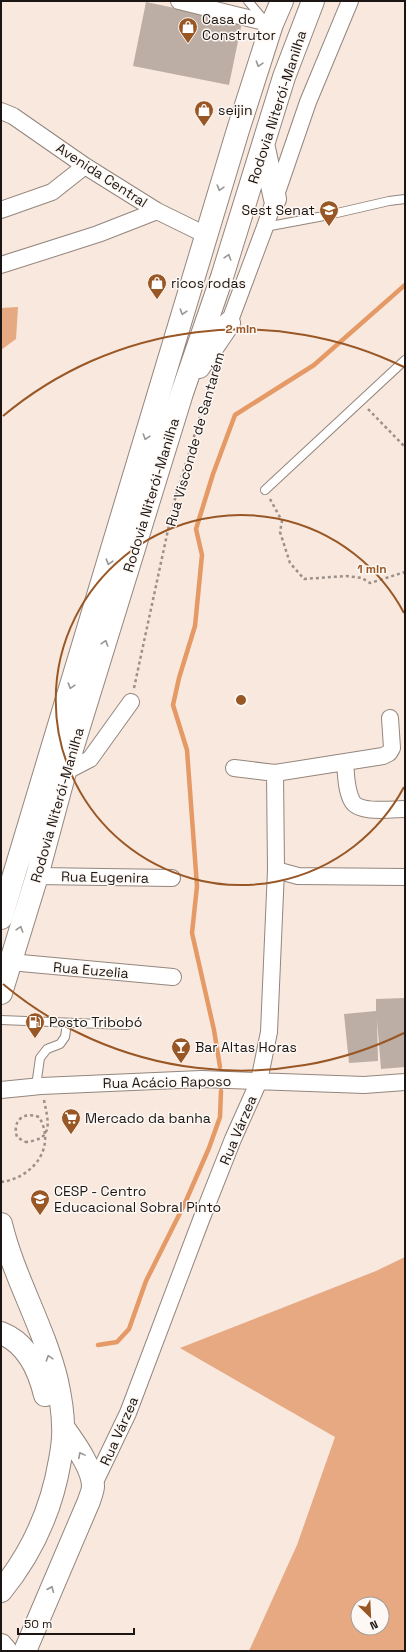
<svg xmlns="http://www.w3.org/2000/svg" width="406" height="1652" font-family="'Space Grotesk',sans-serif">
<rect width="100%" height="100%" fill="#f8e8de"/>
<path fill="#e6a981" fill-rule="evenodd" d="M 18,307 L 16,339 L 1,350 L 1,308 Z
M 405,1257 L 405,1651 L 249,1651 L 297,1545 L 335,1437 L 180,1348 L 376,1271 ZM 358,1604 L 382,1604 L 382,1628 L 358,1628 Z"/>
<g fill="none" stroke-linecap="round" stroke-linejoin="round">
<path stroke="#e59965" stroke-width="4.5" d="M 220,1067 L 214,1030 L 192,933 L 197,886 L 187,750 L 173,705 L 179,678 L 195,626 L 202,555 L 196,529 L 213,474 L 235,415 L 314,365 L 405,285
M 98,1345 L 117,1342 L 129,1329 L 146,1281 L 185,1203 L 209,1148 L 220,1117 L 221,1091"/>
</g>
<path fill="#bdaea5" d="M 146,2 L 242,22 L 229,85 L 133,66 Z
M 405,998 L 405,1067 L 381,1069 L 377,1020 L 378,1061 L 349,1063 L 344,1014 L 376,1011 L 376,999 Z"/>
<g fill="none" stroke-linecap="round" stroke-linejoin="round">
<defs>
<path id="service" d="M 248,1 L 264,20
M 265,227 L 324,216 L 389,201 L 405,199
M 265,490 L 405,360
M 1,1020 L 127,1025
M 36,1086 L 40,1058 L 47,1049 L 60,1044 L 65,1037 L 67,1023"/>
<path id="minor" d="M 179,1 L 272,24
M 1,111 L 13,116 L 85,166 L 157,211 L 206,235
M 1,210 L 52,192 L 85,166
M 1,265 L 98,234 L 157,211
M 229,323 L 265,227 L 308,102 L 350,1
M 345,762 C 346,774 346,790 352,801 C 359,814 392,809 405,809
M 234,768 L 275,773 L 383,756 L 389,753 L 392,748 L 390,718
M 65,772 L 90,759 L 131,702
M 276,870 L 298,876 L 405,877
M 37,876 L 172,878
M 10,962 L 173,977
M 1,1090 L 41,1086 L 201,1079 L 364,1085 L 405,1082
M 93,1486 L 128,1413 L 201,1220 L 233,1139 L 259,1081 L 269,1032 L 276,870 L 275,773"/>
<path id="trunk" d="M 264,148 L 275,199
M 199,367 L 229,323
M 1,918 L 238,130 L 272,24 L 282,1
M 1,993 L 37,876 L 65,772 L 182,393 L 222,277 L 284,77 L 313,1
M 1,1224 C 14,1278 44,1327 57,1381 C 60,1395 63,1412 63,1426 C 64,1437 62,1449 60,1460 C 52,1508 32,1553 1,1591
M 1,1333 C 27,1343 39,1370 45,1395
M 1,1645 L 6,1651
M 25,1651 L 89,1501 C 90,1497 93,1491 93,1486 C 93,1468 73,1441 63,1427"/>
</defs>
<use href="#service" stroke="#94867d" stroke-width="10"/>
<use href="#minor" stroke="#94867d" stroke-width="18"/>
<use href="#trunk" stroke="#94867d" stroke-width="24"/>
<path stroke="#9c918a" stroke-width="2.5" stroke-dasharray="3 3" stroke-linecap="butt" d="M 368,409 L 405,447
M 270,499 L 282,521 L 280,532 L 290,563 L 304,579 L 346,576 L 362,578 L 370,583 L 405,572
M 134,688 L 174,502 L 211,381
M 25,1142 C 55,1140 48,1121 44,1100"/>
<use href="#service" stroke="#fff" stroke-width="8"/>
<use href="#minor" stroke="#fff" stroke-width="16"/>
<use href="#trunk" stroke="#fff" stroke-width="22"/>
<path stroke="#9c918a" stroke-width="2.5" stroke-dasharray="3 3" stroke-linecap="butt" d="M 1,1182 C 33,1178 57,1147 39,1117 C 23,1111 12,1121 17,1137 L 25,1142"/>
</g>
<defs><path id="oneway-chevron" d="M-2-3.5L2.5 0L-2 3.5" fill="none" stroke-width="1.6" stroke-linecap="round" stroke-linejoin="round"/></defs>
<g stroke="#989695">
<use href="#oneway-chevron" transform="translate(259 64) rotate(108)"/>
<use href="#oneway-chevron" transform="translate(220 188) rotate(107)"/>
<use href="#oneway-chevron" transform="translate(228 257) rotate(-73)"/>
<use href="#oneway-chevron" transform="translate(183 312) rotate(107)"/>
<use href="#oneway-chevron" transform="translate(146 437) rotate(107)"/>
<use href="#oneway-chevron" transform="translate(109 562) rotate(107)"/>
<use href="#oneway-chevron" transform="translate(105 643) rotate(-73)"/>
<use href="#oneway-chevron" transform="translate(71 686) rotate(107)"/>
<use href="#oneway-chevron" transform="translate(20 929) rotate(-73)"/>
<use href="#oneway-chevron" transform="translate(49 1358) rotate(-108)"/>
<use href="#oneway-chevron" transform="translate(81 1455) rotate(-118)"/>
<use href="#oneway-chevron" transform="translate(51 1589) rotate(-67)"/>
</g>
<g fill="none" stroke="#995725" stroke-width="2">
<path d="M404 787A185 185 0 1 1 404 613"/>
<path d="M404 1033A371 371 0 0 1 3 984M3 416A371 371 0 0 1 404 367"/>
</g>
<defs>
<symbol id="shop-pin" viewBox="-11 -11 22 30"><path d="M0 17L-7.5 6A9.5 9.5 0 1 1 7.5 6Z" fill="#995725" stroke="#fef8f4"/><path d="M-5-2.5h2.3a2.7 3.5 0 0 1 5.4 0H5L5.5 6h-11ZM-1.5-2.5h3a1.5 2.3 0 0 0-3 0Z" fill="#fff"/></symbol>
<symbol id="school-pin" viewBox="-11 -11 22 30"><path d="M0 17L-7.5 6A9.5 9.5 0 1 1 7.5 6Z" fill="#995725" stroke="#fef8f4"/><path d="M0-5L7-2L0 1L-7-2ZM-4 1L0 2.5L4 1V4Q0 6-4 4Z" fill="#fff"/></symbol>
<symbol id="fuel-pin" viewBox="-11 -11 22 30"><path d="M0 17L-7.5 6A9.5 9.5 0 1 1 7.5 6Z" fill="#995725" stroke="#fef8f4"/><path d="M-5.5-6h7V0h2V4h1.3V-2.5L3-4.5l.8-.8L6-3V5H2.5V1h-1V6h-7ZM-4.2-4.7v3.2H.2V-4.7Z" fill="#fff"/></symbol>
<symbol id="bar-pin" viewBox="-11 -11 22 30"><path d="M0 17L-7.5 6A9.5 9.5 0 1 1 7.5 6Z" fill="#995725" stroke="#fef8f4"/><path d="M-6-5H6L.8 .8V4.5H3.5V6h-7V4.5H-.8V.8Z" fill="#fff"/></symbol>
<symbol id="supermarket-pin" viewBox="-11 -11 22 30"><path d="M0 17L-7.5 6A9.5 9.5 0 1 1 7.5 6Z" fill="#995725" stroke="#fef8f4"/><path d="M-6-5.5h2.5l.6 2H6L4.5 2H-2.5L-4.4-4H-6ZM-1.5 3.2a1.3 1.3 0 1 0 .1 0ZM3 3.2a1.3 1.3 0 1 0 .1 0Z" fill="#fff"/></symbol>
</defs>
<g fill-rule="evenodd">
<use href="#shop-pin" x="177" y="16" width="22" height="30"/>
<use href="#shop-pin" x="193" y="99" width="22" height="30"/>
<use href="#school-pin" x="318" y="199" width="22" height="30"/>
<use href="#shop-pin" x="146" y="272" width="22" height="30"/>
<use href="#fuel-pin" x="24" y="1011" width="22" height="30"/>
<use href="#bar-pin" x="170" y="1036" width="22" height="30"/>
<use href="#supermarket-pin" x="60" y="1107" width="22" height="30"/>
<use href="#school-pin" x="29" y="1188" width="22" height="30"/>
</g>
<g text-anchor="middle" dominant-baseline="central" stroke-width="3" stroke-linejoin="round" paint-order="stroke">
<g font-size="14" fill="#1b1613" stroke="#fef8f4" text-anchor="start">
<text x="202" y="19">Casa do<tspan x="202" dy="16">Construtor</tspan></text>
<text x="218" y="110">seijin</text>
<text x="315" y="210" text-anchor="end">Sest Senat</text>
<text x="171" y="283">ricos rodas</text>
<text x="49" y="1022">Posto Tribobó</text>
<text x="195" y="1047">Bar Altas Horas</text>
<text x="85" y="1118">Mercado da banha</text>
<text x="54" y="1191">CESP - Centro<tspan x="54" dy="16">Educacional Sobral Pinto</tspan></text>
</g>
<g font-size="14" fill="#1b1613" stroke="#fef8f4">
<text transform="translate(277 107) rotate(-72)">Rodovia Niterói-Manilha</text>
<text transform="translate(102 175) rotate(33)">Avenida Central</text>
<text transform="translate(195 439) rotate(-74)">Rua Visconde de Santarém</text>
<text transform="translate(151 495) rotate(-73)">Rodovia Niterói-Manilha</text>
<text transform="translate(57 805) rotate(-74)">Rodovia Niterói-Manilha</text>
<text transform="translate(105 877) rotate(1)">Rua Eugenira</text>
<text transform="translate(91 970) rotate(5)">Rua Euzelia</text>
<text transform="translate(167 1082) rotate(-1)">Rua Acácio Raposo</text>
<text transform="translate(238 1130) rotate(-67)">Rua Várzea</text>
<text transform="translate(119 1431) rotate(-66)">Rua Várzea</text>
</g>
</g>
<circle cx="241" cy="700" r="6" fill="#995725" stroke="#fef8f4" stroke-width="2"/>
<g font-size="12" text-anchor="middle" font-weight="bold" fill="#995725" stroke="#fef8f4" stroke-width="3" stroke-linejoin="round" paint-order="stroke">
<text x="241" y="333">2 min</text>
<text x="372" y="573">1 min</text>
</g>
<rect width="406" height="1652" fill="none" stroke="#1b1613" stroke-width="4"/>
<g transform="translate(370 1616) rotate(156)"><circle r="19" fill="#fef8f4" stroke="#a39e9a"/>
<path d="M0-3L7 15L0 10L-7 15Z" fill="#995725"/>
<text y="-6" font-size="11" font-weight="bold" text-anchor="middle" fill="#1b1613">N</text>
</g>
<path d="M18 1628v6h116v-6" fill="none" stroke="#1b1613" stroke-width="2"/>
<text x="24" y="1628" font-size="12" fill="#1b1613" stroke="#fef8f4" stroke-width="3" paint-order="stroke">50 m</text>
</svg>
